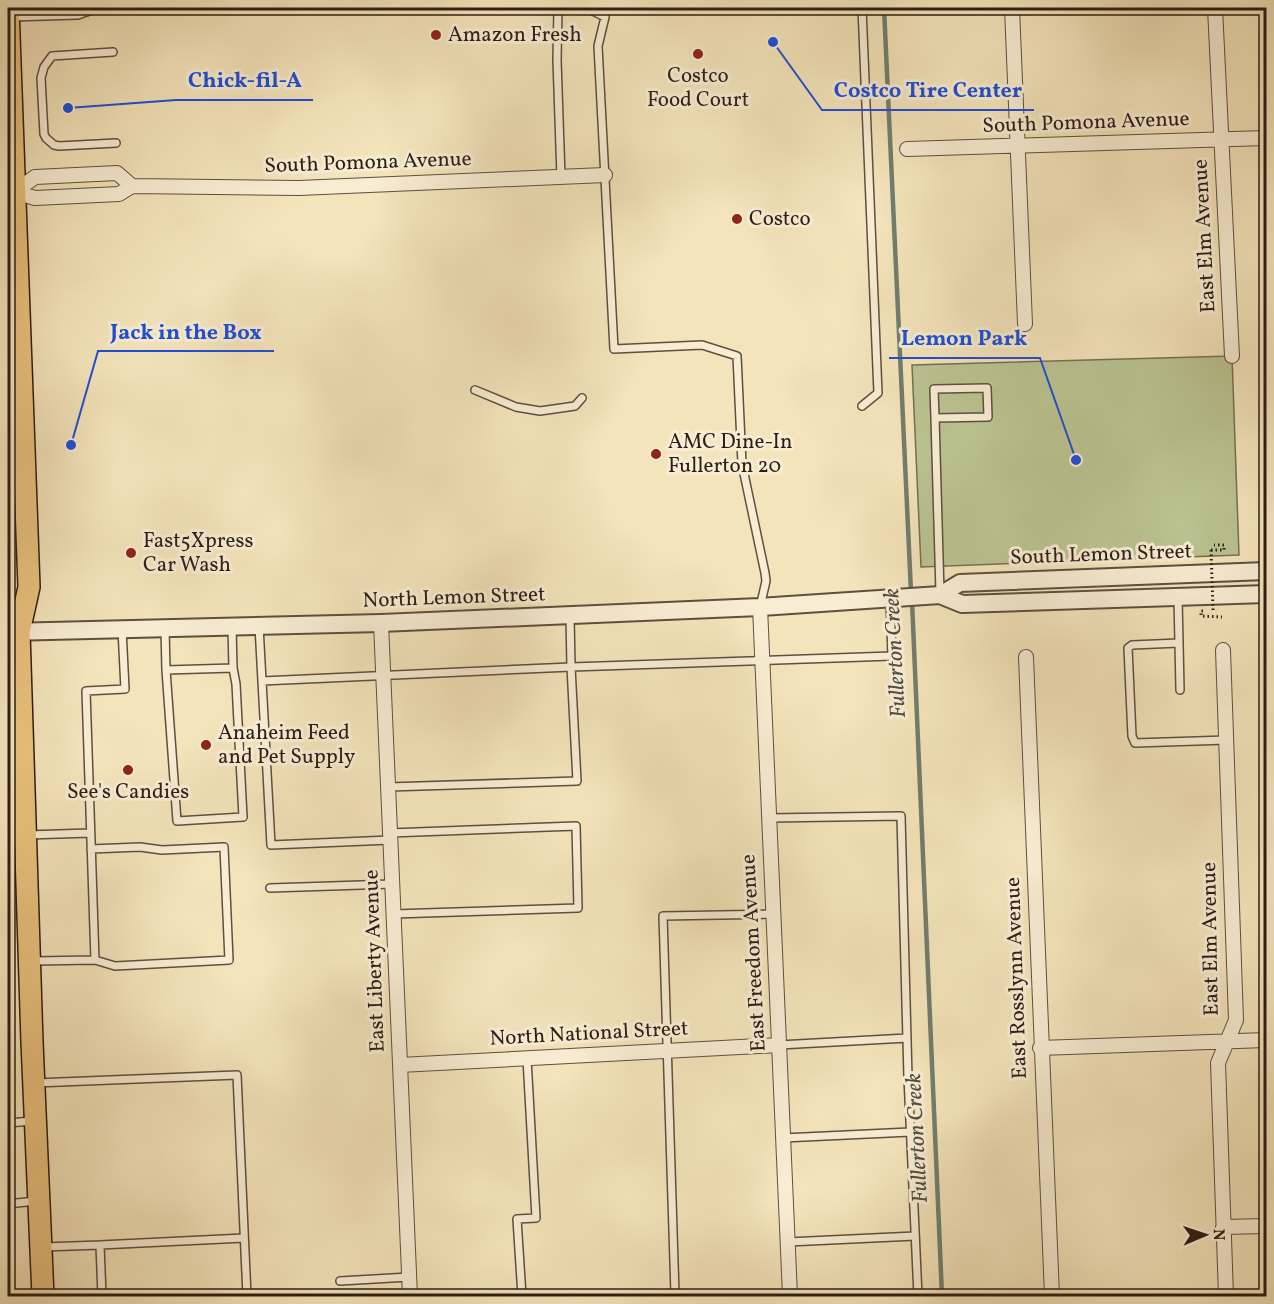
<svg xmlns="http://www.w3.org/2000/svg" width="1274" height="1304" font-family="Vollkorn,serif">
<rect width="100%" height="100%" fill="#f4e4bb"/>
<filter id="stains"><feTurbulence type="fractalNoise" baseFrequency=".00333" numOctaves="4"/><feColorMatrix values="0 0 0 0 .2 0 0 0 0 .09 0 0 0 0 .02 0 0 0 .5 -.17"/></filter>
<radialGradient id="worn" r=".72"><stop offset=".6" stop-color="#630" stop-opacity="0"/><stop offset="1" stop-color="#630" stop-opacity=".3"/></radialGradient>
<path fill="#bac491" stroke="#737054" stroke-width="1.5" d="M 1232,356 L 1239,555 L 921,567 L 912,365 Z"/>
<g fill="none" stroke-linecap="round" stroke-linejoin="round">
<path stroke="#707e6f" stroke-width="4.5" d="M 884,8 L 911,592
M 912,601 L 942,1296"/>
<defs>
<path id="service" d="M 558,8 L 557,60 L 561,177
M 587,8 L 605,17 L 598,46 L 614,349 L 702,345 L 737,356 L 742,464 L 765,573 L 766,581 L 760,607
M 11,17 L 78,15 L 98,8
M 113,52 L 52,56 L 44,67 L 41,78 L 44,134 L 46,138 L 54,145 L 59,146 L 116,143
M 475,390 L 516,407 L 540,411 L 575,406 L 582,398
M 862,406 L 878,393 L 862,8
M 935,418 L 934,389 L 987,388 L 988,417 L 935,418 L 940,593
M 1178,598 L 1179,643 L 1132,645 L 1128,648 L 1132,736 L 1135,743 L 1227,740
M 259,626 L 262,681 L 571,667 L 570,616
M 165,629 L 166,670 L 233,668 L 232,627
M 1179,643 L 1180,690
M 166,670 L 177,821 L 243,817 L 236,684 L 233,668
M 262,681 L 271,845 L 390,840
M 388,787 L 577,781 L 571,667 L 892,656 L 890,600
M 769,818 L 901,816 L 908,1077 L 918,1296
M 390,833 L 576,826 L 578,908 L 394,914
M 27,835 L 90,833
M 91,849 L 140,847 L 162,850 L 224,847 L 229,960 L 115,966 L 95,960
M 270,888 L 392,884
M 33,961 L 95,960 L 86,691 L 125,689 L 122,629
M 779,1045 L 907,1038
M 35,1083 L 237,1075 L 247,1296
M 8,1123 L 32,1121
M 783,1138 L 910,1132
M 8,1204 L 35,1201
M 788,1242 L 915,1236
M 100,1245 L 244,1238
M 43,1247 L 100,1245 L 102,1296
M 340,1281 L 409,1277
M 675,1294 L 663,916 L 773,914
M 522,1296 L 517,1219 L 536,1218 L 527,1059"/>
<path id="minor" d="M 1012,8 L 1025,324
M 1215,8 L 1232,356
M 907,149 L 1266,138
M 14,192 L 35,177 L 117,173 L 132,186
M 8,193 L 14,192 L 35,198 L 119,194 L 132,186 L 299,188 L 605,175
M 760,607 L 790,1296
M 381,623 L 410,1296
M 1223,650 L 1236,1020 L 1218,1063 L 1226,1296
M 1026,657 L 1052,1296
M 1040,1048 L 1266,1040
M 400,1065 L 779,1045
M 1223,1227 L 1266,1226"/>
<path id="tertiary" d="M 940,595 L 960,583 L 1266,571
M 8,632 L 381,623 L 760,607 L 940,595 L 962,604 L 1266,594"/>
<path id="primary" d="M 8,8 L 29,587 L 19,632 L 32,1042 L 43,1296"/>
</defs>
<use href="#service" stroke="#5e4f3f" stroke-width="10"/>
<use href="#minor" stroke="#5e4f3f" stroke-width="16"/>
<use href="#tertiary" stroke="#5e4f3f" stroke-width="20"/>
<use href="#primary" stroke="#2c1d16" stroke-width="24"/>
<path stroke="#2c1d16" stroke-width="3" stroke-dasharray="1.5 3" stroke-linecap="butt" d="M 1211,550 L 1224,550 L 1224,545 L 1214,545
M 1203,611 L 1201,611 L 1201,616 L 1222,617"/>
<use href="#service" stroke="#f8edd3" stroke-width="7"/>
<use href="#minor" stroke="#f8edd3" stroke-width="14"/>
<use href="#tertiary" stroke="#f8edd3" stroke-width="16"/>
<use href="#primary" stroke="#eac27e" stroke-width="21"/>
<path stroke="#2c1d16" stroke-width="3" stroke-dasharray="1.5 3" stroke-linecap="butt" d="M 1211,550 L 1213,610"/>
</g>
<g fill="#8f2418" stroke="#f8edd3" stroke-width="2">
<circle cx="436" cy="35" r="6"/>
<circle cx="698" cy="54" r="6"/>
<circle cx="737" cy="219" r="6"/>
<circle cx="656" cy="454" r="6"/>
<circle cx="131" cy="553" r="6"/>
<circle cx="206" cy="745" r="6"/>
<circle cx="128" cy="770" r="6"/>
</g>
<g text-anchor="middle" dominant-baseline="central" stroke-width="6" stroke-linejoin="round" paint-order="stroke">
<g font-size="21" fill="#2c1d16" stroke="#f8edd3" text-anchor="start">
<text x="448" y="35">Amazon Fresh</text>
<text x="698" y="76" text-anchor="middle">Costco<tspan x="698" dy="24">Food Court</tspan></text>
<text x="749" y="219">Costco</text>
<text x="668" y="442">AMC Dine-In<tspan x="668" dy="24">Fullerton 20</tspan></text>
<text x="143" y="541">Fast5Xpress<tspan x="143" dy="24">Car Wash</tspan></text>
<text x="218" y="733">Anaheim Feed<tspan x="218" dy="24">and Pet Supply</tspan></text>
<text x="128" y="792" text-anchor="middle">See's Candies</text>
</g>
<g font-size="21" fill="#2c1d16" stroke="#f8edd3">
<text transform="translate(1086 123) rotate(-2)">South Pomona Avenue</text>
<text transform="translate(368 163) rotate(-2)">South Pomona Avenue</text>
<text transform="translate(1205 236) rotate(-93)">East Elm Avenue</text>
<text transform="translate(1101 555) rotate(-2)">South Lemon Street</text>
<text transform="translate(454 598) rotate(-2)">North Lemon Street</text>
<text transform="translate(1211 939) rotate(-91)">East Elm Avenue</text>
<text transform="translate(754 953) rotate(-93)">East Freedom Avenue</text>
<text transform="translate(375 961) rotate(-92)">East Liberty Avenue</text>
<text transform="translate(1017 978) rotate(-92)">East Rosslynn Avenue</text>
<text transform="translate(589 1034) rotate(-3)">North National Street</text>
</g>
<g font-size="22" font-style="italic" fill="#4e4e43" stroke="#f8edd3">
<text transform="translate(896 653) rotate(-93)">Fullerton Creek</text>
<text transform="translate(918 1138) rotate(-93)">Fullerton Creek</text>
</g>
</g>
<path fill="none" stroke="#1d4ed8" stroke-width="2" d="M68 108L176 100H313M773 42L822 110H1034M71 445L98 351H274M1076 460L1040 358H889"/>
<g fill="#1d4ed8" stroke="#f8edd3" stroke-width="2">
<circle cx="68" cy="108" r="6"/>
<circle cx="773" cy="42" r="6"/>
<circle cx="71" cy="445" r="6"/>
<circle cx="1076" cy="460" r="6"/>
</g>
<g font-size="22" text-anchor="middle" font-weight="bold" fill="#1d4ed8" stroke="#f8edd3" stroke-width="6" stroke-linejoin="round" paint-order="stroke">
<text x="245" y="87">Chick-fil-A</text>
<text x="928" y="97">Costco Tire Center</text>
<text x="186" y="339">Jack in the Box</text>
<text x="964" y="345">Lemon Park</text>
</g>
<rect width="1274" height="1304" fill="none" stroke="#f4e4bb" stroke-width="30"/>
<rect x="9" y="9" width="1256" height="1286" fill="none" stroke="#2c1d16" stroke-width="3"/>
<rect x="15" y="15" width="1244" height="1274" fill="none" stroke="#2c1d16" stroke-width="1.5"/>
<g transform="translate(1205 1235) rotate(88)" stroke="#f8edd3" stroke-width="4.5" paint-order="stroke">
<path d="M0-4.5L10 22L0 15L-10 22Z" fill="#2c1d16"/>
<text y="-9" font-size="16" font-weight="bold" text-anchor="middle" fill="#2c1d16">N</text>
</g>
<rect width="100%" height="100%" filter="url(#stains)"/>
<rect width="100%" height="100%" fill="url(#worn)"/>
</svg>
